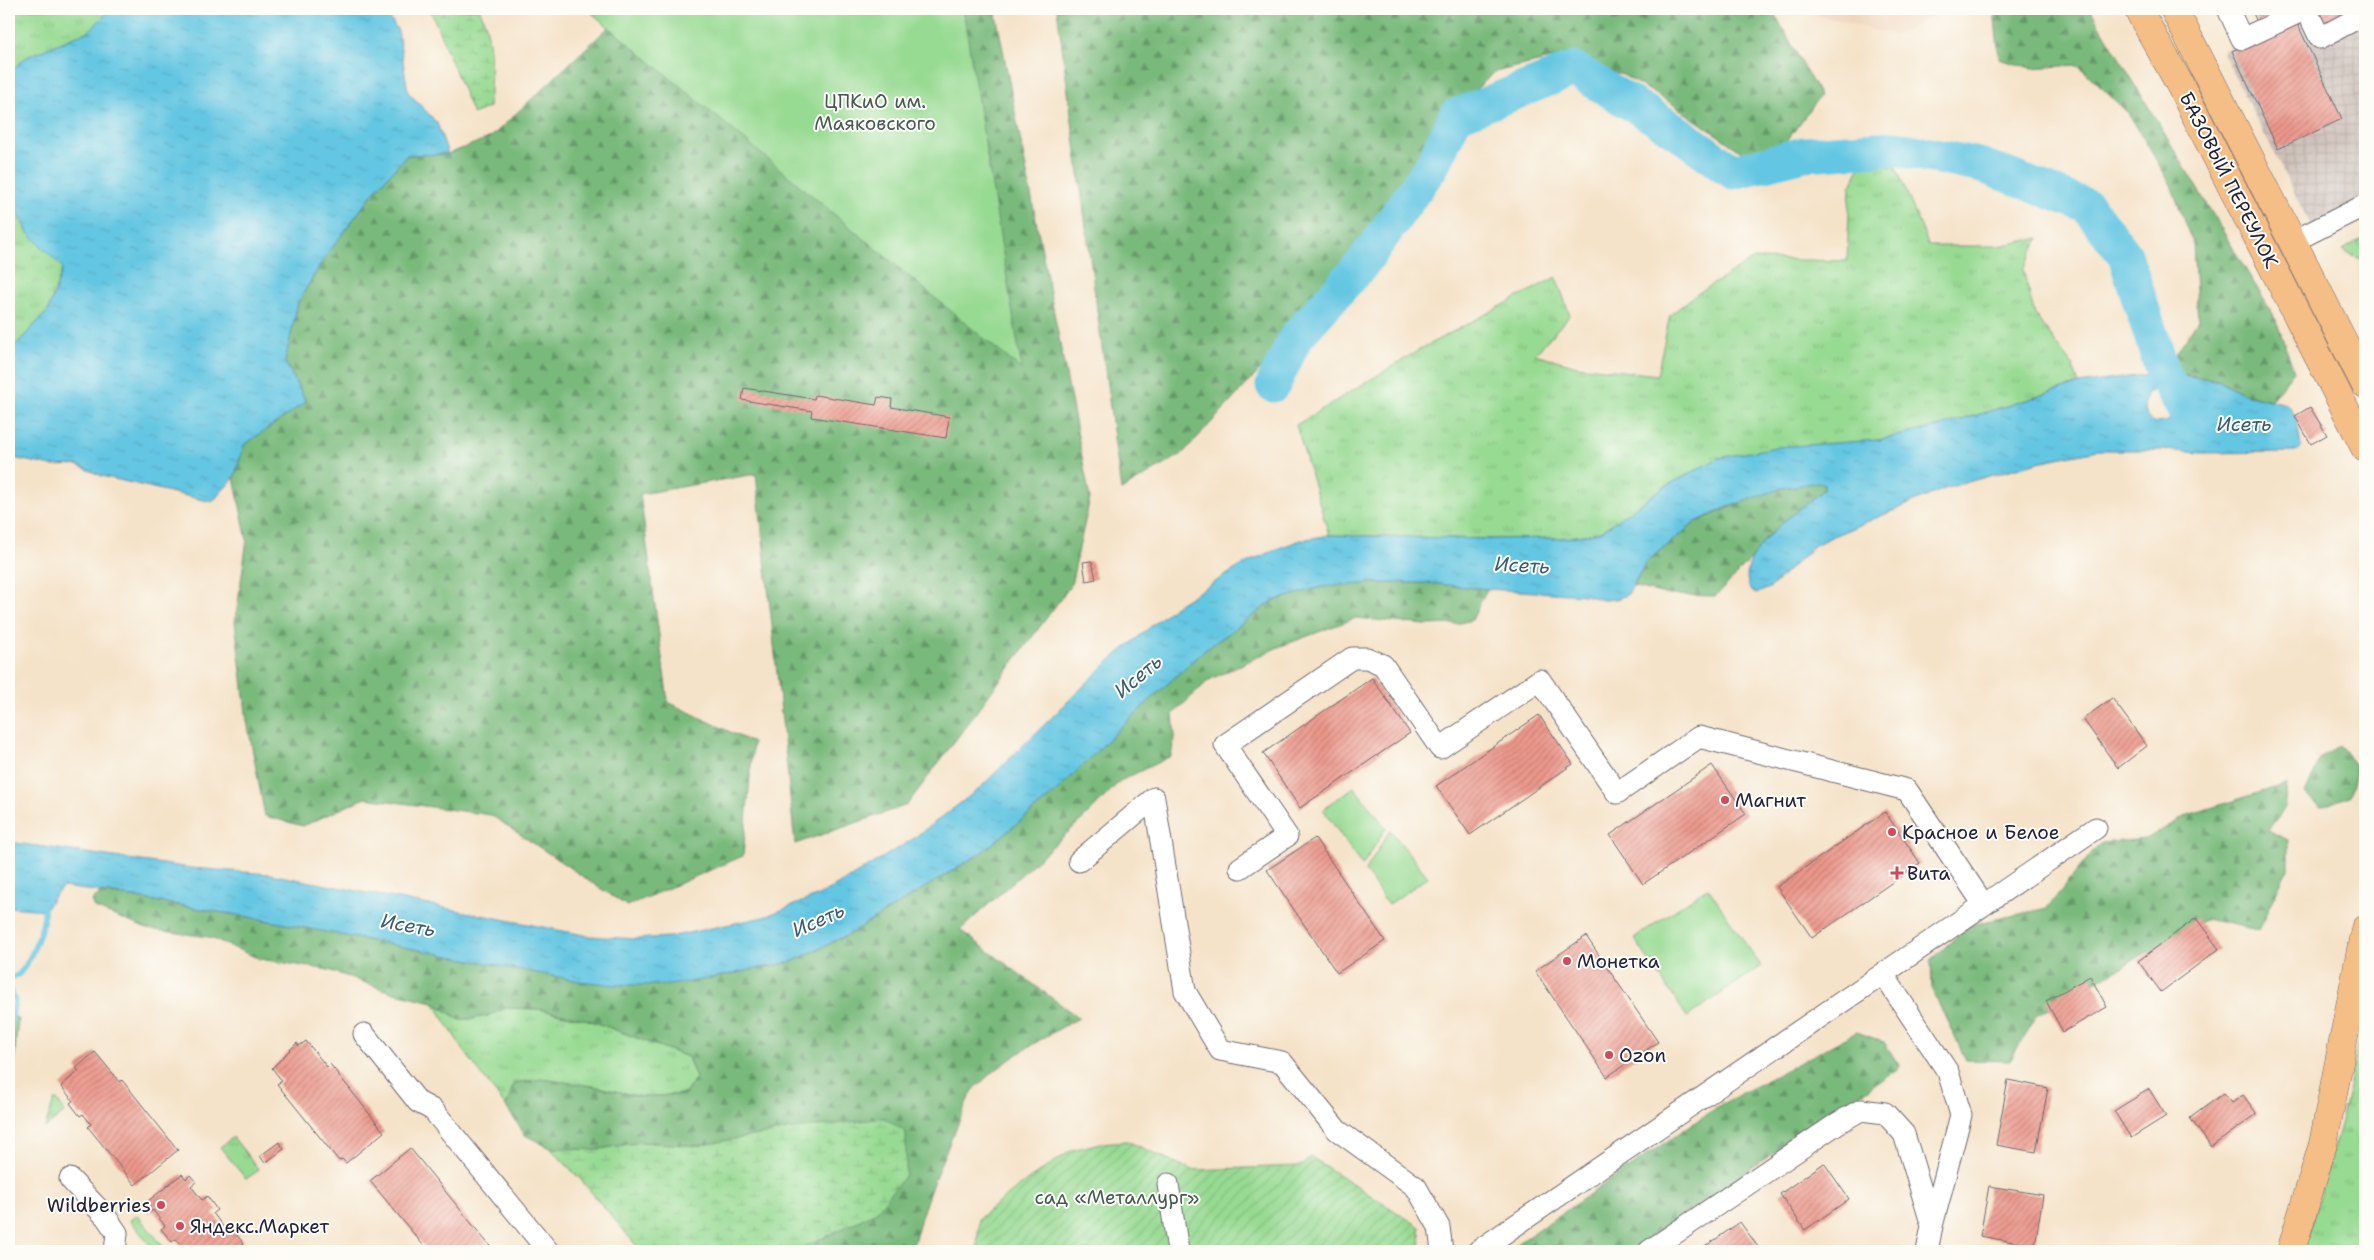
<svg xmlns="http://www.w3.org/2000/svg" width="2374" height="1260" font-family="'Shantell Sans',sans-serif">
<defs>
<pattern id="industrial-grid" width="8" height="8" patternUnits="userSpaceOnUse" patternTransform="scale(1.25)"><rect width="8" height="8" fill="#cec1ba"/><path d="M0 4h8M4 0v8" fill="none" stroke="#b1a6a1"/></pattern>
<pattern id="grass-tufts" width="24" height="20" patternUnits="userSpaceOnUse" patternTransform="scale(1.25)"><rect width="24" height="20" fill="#97da92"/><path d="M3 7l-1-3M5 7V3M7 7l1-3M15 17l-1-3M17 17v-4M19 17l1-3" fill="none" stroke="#82bb7f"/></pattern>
<pattern id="forest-firs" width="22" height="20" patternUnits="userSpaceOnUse" patternTransform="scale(1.25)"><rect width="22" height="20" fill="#79ba7c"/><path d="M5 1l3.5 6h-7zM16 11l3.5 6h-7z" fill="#639767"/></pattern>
<pattern id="wetland-marsh" width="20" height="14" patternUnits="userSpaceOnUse" patternTransform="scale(1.25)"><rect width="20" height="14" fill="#97da92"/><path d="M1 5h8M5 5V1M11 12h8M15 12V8" fill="none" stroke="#82bb7f"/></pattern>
<pattern id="garden-furrows" width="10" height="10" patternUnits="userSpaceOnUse" patternTransform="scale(1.25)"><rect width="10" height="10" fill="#97da92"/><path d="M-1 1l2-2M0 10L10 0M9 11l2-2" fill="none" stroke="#82bb7f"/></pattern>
<pattern id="water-ripples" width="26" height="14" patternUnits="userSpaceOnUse" patternTransform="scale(1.25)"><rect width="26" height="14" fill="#64c6e2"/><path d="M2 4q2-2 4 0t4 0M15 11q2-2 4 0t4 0" fill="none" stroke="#56aac3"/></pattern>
<pattern id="building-hatch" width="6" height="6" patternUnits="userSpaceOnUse" patternTransform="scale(1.25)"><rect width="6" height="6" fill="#ed988b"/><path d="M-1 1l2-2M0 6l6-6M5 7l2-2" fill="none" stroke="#c07c73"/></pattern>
</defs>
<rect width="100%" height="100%" fill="#fdfcf7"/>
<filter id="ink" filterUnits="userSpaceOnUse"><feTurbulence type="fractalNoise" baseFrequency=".02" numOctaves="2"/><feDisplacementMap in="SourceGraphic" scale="10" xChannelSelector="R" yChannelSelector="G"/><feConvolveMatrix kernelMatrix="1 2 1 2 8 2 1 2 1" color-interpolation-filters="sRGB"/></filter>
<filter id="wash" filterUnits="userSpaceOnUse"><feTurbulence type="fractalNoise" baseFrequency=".0096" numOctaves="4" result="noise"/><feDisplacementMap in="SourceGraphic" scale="20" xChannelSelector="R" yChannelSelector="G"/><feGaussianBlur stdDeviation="1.12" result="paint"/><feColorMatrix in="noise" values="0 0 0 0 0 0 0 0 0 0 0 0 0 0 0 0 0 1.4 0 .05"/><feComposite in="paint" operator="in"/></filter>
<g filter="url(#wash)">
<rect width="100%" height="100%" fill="#f5e3c9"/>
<path fill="#f1d5bd" d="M 1798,9 L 1945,9 L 1895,36 Z"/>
<path fill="url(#industrial-grid)" d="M 2307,10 L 2365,23 L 2365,214 L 2317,238 L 2222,51 Z"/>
<path fill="url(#grass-tufts)" stroke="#5c7e66" d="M 9,9 L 111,9 L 89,31 L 27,57 L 9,72 Z
M 1862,162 L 1896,167 L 1929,246 L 1999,246 L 2039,238 L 2023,270 L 2035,315 L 2072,365 L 2079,384 L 1937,427 L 1879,440 L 1719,458 L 1663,488 L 1600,532 L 1583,535 L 1565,538 L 1487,539 L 1329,535 L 1296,425 L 1424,347 L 1556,277 L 1570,315 L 1535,354 L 1577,366 L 1657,375 L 1670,315 L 1698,293 L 1754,259 L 1847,261 L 1850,187 Z
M 9,196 L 12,199 L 28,233 L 63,268 L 48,311 L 9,352 Z
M 2365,237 L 2365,261 L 2342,250 Z
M 433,1002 L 460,1020 L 487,1016 L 506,1008 L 538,1009 L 589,1020 L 688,1057 L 696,1078 L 685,1094 L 642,1097 L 593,1086 L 514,1083 L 506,1107 L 464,1051 Z
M 2365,1014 L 2365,1246 L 2358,1251 L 2303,1251 L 2341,1122 Z
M 54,1100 L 57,1100 L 65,1112 L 45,1128 Z
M 233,1137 L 259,1170 L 246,1179 L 220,1147 Z
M 137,1215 L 167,1251 L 155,1251 L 130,1220 Z"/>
<path fill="url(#forest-firs)" stroke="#4e6e5c" d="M 628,9 L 995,9 L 1090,498 L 1071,585 L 907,805 L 795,844 L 756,474 L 640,494 L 668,702 L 753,743 L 743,856 L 627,906 L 491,815 L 365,798 L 303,826 L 265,816 L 247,721 L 235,622 L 247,540 L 234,478 L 244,445 L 306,402 L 285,362 L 298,302 L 324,259 L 373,193 L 407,155 L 448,154 L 491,137 Z
M 1057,9 L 1772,9 L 1820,96 L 1786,142 L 1746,155 L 1671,103 L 1623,75 L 1558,57 L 1495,72 L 1432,129 L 1414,200 L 1349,267 L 1307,301 L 1262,368 L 1182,454 L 1121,490 Z
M 1994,9 L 2090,9 L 2276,320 L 2294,371 L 2271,400 L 2243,394 L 2221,381 L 2174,372 L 2177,352 L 2198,320 L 2193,245 L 2171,185 L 2129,114 L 2078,65 L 2031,68 L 1999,59 Z
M 1818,482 L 1824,485 L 1824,489 L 1765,539 L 1753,557 L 1716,596 L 1669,595 L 1633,586 L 1646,562 L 1696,522 L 1754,497 L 1783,488 Z
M 1373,583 L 1427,583 L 1487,589 L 1472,620 L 1456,624 L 1425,625 L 1356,618 L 1276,648 L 1209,680 L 1173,714 L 1175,737 L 1171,756 L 1120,781 L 1088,814 L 960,930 L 1079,1018 C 1042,1038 1005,1059 975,1088 C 968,1096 964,1110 960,1119 C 941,1162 922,1206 912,1251 L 796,1251 L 876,1212 L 787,1130 L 696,1146 L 641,1142 L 595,1150 L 550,1148 L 525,1135 L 506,1107 L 514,1083 L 542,1079 L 593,1086 L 642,1097 L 685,1094 L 696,1078 L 688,1057 L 589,1020 L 538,1009 L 506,1008 L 487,1016 L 460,1020 L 433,1002 L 391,992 L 329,970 L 260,959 L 209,937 L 147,929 L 95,908 L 92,900 L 102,892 L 254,918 L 579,981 L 701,980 L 791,962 L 848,935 L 981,853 L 1056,792 L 1122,726 L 1201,653 L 1273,601 L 1321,587 Z
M 2340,745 L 2357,768 L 2350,796 L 2320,807 L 2305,794 L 2320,759 Z
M 2287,784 L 2284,809 L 2268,830 L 2288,840 L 2288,868 L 2258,930 L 2206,919 L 2037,1015 L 2010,1061 L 1966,1060 L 1932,990 L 1931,960 L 1969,925 L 2047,908 L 2100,843 L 2146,839 L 2188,815 Z
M 9,1009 L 18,1020 L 13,1073 L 9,1090 Z
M 1857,1032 L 1884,1042 L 1900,1067 L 1630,1251 L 1507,1251 L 1720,1105 Z"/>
<path fill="url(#wetland-marsh)" stroke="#5c7e66" d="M 430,9 L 479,9 C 494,35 491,78 489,107 L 473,114 Z
M 884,1118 L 906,1132 L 906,1174 L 876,1212 L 796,1251 L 641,1251 L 581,1180 L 550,1148 L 595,1150 L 641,1142 L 696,1146 L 787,1130 Z"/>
<path fill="#97da92" stroke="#5c7e66" d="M 587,9 L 963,9 L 1022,370 Z
M 1354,787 L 1386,828 L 1362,866 L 1323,809 Z
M 1390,830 L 1428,877 L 1388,905 L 1365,871 Z
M 1708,888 L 1761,966 L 1687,1017 L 1634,938 Z"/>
<path fill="url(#garden-furrows)" stroke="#5c7e66" d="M 1127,1141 L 1192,1170 L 1301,1166 L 1311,1157 L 1420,1227 L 1421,1251 L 977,1251 L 979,1218 L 1025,1182 L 1072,1150 L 1100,1143 Z"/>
<path fill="url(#water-ripples)" stroke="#43748e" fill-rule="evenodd" d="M 111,9 L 384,9 L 398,31 L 408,92 L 437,123 L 448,154 L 407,155 L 373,193 L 324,259 L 298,302 L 285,362 L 306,402 L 244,445 L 234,478 L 212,502 L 102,476 L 77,465 L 52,466 L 9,457 L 9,352 L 48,311 L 63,268 L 28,233 L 12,199 L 9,196 L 9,72 L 27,57 L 89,31 Z
M 2163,372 L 2221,381 L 2243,394 L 2287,404 C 2297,412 2299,435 2301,447 L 2296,452 L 2200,453 L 2164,450 L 2098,450 L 2038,462 L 1947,488 L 1831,537 L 1815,545 L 1771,587 L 1756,594 L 1751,591 C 1730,553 1801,510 1824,489 L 1824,485 L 1818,482 L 1783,488 L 1728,507 L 1696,522 L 1646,562 L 1628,594 L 1617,599 L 1603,600 L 1585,595 L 1487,589 L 1427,583 L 1373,583 L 1321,587 L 1273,601 L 1201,653 L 1122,726 L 1056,792 L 981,853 L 848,935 L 791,962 L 701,980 L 669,985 L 615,985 L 579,981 L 254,918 L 102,892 L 63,887 L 54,896 L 45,910 L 9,907 L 9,842 L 191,868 L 270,874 L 589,936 L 635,939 L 669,937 L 764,917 L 824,893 L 910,841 L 979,789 L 1105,665 L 1174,607 L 1244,564 L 1279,548 L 1301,540 L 1329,535 L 1487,539 L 1565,538 L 1583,535 L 1600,532 L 1663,488 L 1719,458 L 1776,447 L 1879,440 L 1937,427 L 2079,384 ZM 2155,390 L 2161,392 L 2178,406 L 2178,413 L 2166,422 L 2154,423 L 2147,416 L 2144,406 L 2146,393 Z"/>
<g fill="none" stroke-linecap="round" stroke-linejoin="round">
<path stroke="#64c6e2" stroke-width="5.5" d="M 9,980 C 11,977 16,976 19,974 C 30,963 49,918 43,904
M 9,987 L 15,1001 L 9,1031"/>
<path stroke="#64c6e2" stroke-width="35" d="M 1273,385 L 1296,337 L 1363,263 L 1431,167 L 1456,116 L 1574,69 L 1673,129 L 1733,172 L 1804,154 L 1894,148 L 1983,166 L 2087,206 L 2125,255 L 2163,372 L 2187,415"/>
</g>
<g id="blocks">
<path fill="url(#building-hatch)" d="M 2251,9 L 2290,9 L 2258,24 Z
M 2317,9 L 2365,9 L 2329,33 Z
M 2296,21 L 2342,119 L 2278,149 L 2232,51 Z
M 744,388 L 814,399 L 815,395 L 876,405 L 878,397 L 892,399 L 891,407 L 949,417 L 946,438 L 811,417 L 812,411 L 742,400 Z
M 2310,407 L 2327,435 L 2311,444 L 2295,416 Z
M 1092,561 L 1096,579 L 1086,581 L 1083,562 Z
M 1372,678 L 1410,733 L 1300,808 L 1263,753 Z
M 2112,698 L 2147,746 L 2118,768 L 2083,719 Z
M 1539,715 L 1573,764 L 1470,835 L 1436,786 Z
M 1712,765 L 1746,814 L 1643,884 L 1610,835 Z
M 1885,812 L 1920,863 L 1812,938 L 1777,887 Z
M 1315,838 L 1385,941 L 1337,973 L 1267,870 Z
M 2196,918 L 2219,949 L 2161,992 L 2138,961 Z
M 1586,936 L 1658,1042 L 1607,1077 L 1535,971 Z
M 2090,976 L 2107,1007 L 2063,1032 L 2046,1001 Z
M 306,1041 L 327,1067 L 330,1064 L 384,1132 L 346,1163 L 342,1159 L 339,1161 L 277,1084 L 282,1081 L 272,1068 L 297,1043 L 299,1046 Z
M 95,1052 L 120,1082 L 122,1080 L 178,1150 L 135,1185 L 88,1127 L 91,1124 L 83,1114 L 80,1116 L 70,1103 L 73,1101 L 61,1086 L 79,1071 L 76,1068 Z
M 2008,1080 L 2048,1088 L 2036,1152 L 1996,1145 Z
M 2149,1089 L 2166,1116 L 2131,1138 L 2114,1111 Z
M 2224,1093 L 2232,1103 L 2243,1095 L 2257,1114 L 2211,1147 L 2190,1118 Z
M 279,1142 L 284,1149 L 265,1163 L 260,1156 Z
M 410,1148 L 494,1251 L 428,1251 L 370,1181 Z
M 1824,1163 L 1849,1199 L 1805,1230 L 1780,1194 Z
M 182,1174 L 186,1179 L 190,1175 L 196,1182 L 191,1186 L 202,1200 L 207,1196 L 217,1210 L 213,1213 L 228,1233 L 233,1230 L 244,1244 L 241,1246 L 245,1251 L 185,1251 L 176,1239 L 172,1242 L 161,1229 L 165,1226 L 153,1210 L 149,1213 L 143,1205 Z
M 1989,1186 L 2043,1195 L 2035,1246 L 1980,1236 Z
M 1740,1222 L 1761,1251 L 1699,1251 Z"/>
</g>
</g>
<g filter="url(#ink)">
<use href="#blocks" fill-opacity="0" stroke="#6c666d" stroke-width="1"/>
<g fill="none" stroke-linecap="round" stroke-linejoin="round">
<defs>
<path id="minor" d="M 2228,9 L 2242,39 L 2306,9
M 2306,9 L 2320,38 L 2365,14
M 2292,242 L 2365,205
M 1079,861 L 1154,798 L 1185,991 L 1220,1050 L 1282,1062 L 1337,1130 L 1416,1187 L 1439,1227 L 1442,1251
M 1240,868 L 1287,836 L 1225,745 L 1352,658 L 1367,658 L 1383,665 L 1440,748 L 1540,680 L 1617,793 L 1699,737 L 1907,790 L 1984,905
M 1883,974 L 1948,1072 L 1961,1115 L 1932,1226
M 364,1034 L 418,1102 L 433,1110 L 548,1251
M 70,1179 L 106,1217 L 117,1233 L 115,1251
M 1168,1184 L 1178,1251
M 1478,1251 L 2096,828
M 1649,1251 L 1838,1123 L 1861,1110 L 1885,1113 L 1904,1134 L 1932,1226 L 1927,1251"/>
<path id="major" d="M 2138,9 L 2179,83 L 2365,448
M 2174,9 L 2365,384
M 2291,1251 L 2323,1144 L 2365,929"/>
</defs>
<use href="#minor" stroke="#6c666d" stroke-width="23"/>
<use href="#major" stroke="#6c666d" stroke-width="29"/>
<use href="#minor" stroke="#fff" stroke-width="21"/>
<use href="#major" stroke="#f5be86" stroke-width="28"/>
</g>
</g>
<g fill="#d1495b" stroke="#fdfcf7" stroke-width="2">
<circle cx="1725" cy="800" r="5"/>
<circle cx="1892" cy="832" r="5"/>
<path d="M1894.5 865.5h5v5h5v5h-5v5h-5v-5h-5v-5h5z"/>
<circle cx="1567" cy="961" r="5"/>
<circle cx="1609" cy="1055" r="5"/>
<circle cx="161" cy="1205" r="5"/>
<circle cx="180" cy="1226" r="5"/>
</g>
<g text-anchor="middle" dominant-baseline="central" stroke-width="4" stroke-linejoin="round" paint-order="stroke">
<g font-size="19" fill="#455955" stroke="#fdfcf7">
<text x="875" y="101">ЦПКиО им.<tspan x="875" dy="22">Маяковского</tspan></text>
<text x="1117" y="1197">сад «Металлург»</text>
</g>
<g font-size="19" fill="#22223b" stroke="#fdfcf7">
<text transform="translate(2229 180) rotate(63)">БАЗОВЫЙ ПЕРЕУЛОК</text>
</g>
<g font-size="19" fill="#22223b" stroke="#fdfcf7" text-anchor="start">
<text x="1735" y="800">Магнит</text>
<text x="1902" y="832">Красное и Белое</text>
<text x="1907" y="873">Вита</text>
<text x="1577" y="961">Монетка</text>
<text x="1619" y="1055">Ozon</text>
<text x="151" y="1205" text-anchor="end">Wildberries</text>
<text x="190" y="1226">Яндекс.Маркет</text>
</g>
<g font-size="20" font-style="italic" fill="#395b75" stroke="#fdfcf7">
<text x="2244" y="424">Исеть</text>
<text transform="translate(1522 565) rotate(3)">Исеть</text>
<text transform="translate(1138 676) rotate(-40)">Исеть</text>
<text transform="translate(818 920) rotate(-24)">Исеть</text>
<text transform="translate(408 925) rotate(10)">Исеть</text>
</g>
</g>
<rect width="2374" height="1260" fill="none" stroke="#fdfcf7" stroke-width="30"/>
</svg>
